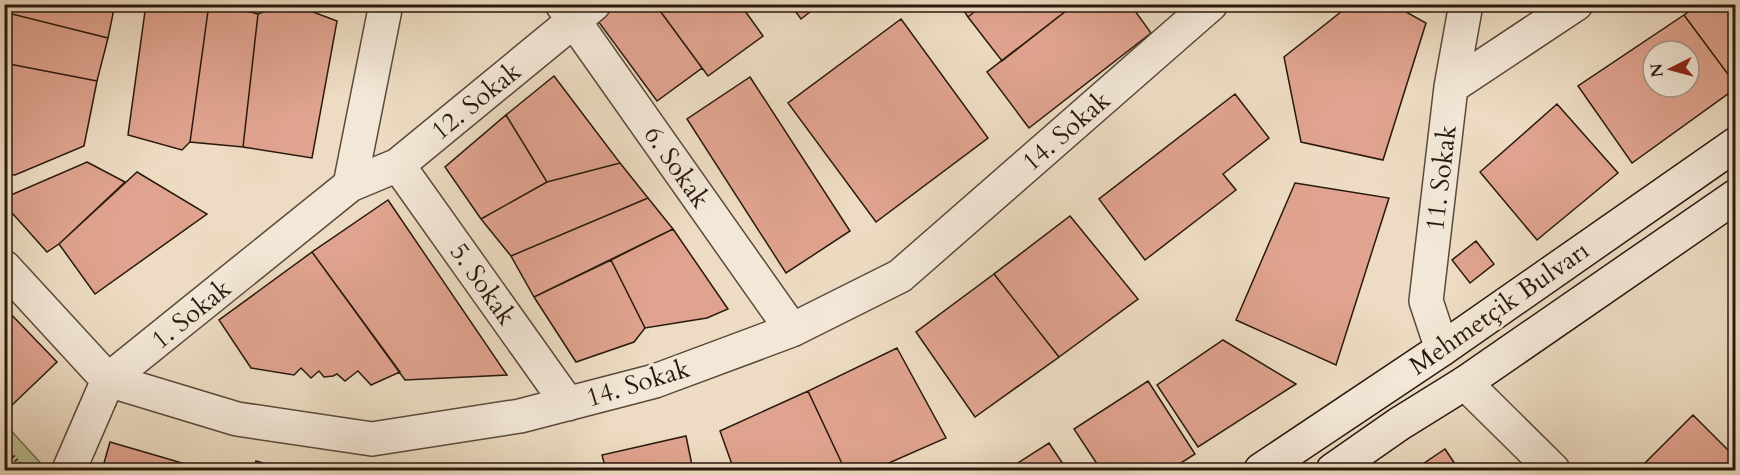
<svg xmlns="http://www.w3.org/2000/svg" width="1740" height="475" font-family="Cardo,serif">
<rect width="100%" height="100%" fill="#eddcc3"/>
<filter id="stains"><feTurbulence type="fractalNoise" baseFrequency=".00333" numOctaves="4"/><feColorMatrix values="0 0 0 0 .2 0 0 0 0 .09 0 0 0 0 .02 0 0 0 .5 -.17"/></filter>
<radialGradient id="worn" r=".72"><stop offset=".6" stop-color="#630" stop-opacity="0"/><stop offset="1" stop-color="#630" stop-opacity=".3"/></radialGradient>
<path fill="#bbbf92" stroke="#726c50" stroke-width="1.5" d="M 4,423 L 47,470 L 5,470 Z"/>
<path fill="#e0a38f" stroke="#29190d" stroke-width="1.5" fill-rule="evenodd" d="M 4,4 L 115,4 L 108,38 L 4,12 Z
M 146,4 L 209,4 L 190,142 L 182,150 L 128,135 Z
M 209,4 L 220,4 L 258,14 L 243,147 L 190,142 Z
M 283,4 L 292,4 L 337,21 L 312,158 L 243,147 L 258,14 Z
M 612,4 L 655,4 L 702,68 L 657,101 L 595,17 Z
M 655,4 L 740,4 L 763,36 L 708,76 Z
M 790,4 L 820,4 L 801,19 Z
M 959,4 L 984,4 L 968,17 Z
M 984,4 L 1075,4 L 1002,61 L 968,17 Z
M 1075,4 L 1130,4 L 1151,33 L 1029,128 L 987,72 Z
M 1351,4 L 1392,4 L 1426,23 L 1383,160 L 1301,142 L 1284,57 Z
M 1700,4 L 1736,4 L 1736,85 L 1684,15 Z
M 4,12 L 108,38 L 97,81 L 4,63 Z
M 1684,15 L 1736,85 L 1736,88 L 1632,163 L 1578,86 ZM 1653,51 L 1689,51 L 1689,87 L 1653,87 Z
M 901,19 L 988,138 L 876,222 L 788,103 Z
M 4,63 L 97,81 L 84,146 L 15,175 L 4,174 Z
M 554,76 L 620,163 L 547,182 L 506,115 Z
M 750,77 L 850,231 L 786,273 L 687,119 Z
M 1235,94 L 1269,138 L 1223,174 L 1236,190 L 1145,260 L 1099,199 Z
M 1557,104 L 1618,173 L 1537,240 L 1480,172 Z
M 506,115 L 547,182 L 481,219 L 445,167 Z
M 87,162 L 125,182 L 59,244 L 47,252 L 4,204 L 4,198 Z
M 620,163 L 648,198 L 511,256 L 481,219 L 547,182 Z
M 137,172 L 207,214 L 95,294 L 59,244 Z
M 1295,183 L 1389,198 L 1336,365 L 1236,320 Z
M 648,198 L 673,229 L 534,297 L 511,256 Z
M 388,200 L 507,375 L 405,380 L 312,252 Z
M 1070,216 L 1138,299 L 1059,357 L 994,274 Z
M 673,229 L 728,309 L 707,318 L 645,328 L 611,260 Z
M 1476,241 L 1494,264 L 1470,283 L 1452,260 Z
M 312,252 L 400,372 L 371,385 L 358,371 L 345,381 L 337,374 L 333,376 L 324,377 L 319,371 L 311,378 L 301,368 L 294,375 L 251,368 L 219,320 Z
M 611,260 L 645,328 L 634,342 L 576,362 L 534,297 Z
M 994,274 L 1059,357 L 975,417 L 916,332 Z
M 4,307 L 57,362 L 10,407 L 4,401 Z
M 1223,340 L 1296,384 L 1198,447 L 1157,385 Z
M 897,348 L 946,438 L 873,470 L 845,470 L 808,391 Z
M 1148,381 L 1195,454 L 1170,470 L 1101,470 L 1074,429 Z
M 808,391 L 845,470 L 734,470 L 720,431 Z
M 1693,415 L 1736,458 L 1736,470 L 1638,470 Z
M 686,436 L 693,470 L 703,468 L 703,470 L 606,470 L 602,455 Z
M 110,442 L 206,470 L 102,470 Z
M 1049,443 L 1067,470 L 1007,470 Z
M 1445,449 L 1459,470 L 1414,470 Z
M 256,461 L 287,470 L 253,470 Z"/>
<g fill="none" stroke-linecap="round" stroke-linejoin="round">
<defs>
<path id="street" d="M 562,4 L 792,330
M 1451,87 L 1576,4
M 398,165 L 568,404
M 350,185 L 386,4
M 4,267 L 108,380 L 237,419 L 372,439 L 520,416 L 655,381 L 792,330 L 900,276 L 1211,4
M 1442,349 L 1426,301 L 1451,87 L 1466,4
M 1465,383 L 1553,470
M 69,470 L 108,380 L 350,185 L 398,165 L 594,4"/>
<path id="secondary" d="M 1261,470 L 1442,349 L 1736,144
M 1333,470 L 1399,424 L 1465,383 L 1736,196"/>
</defs>
<use href="#street" stroke="#5a4a3a" stroke-width="36"/>
<use href="#secondary" stroke="#29190d" stroke-width="36"/>
<path stroke="#29190d" stroke-width="4" stroke-dasharray="1.5 3" stroke-linecap="butt" d="M 4,446 L 25,470"/>
<use href="#street" stroke="#f3e8d8" stroke-width="33"/>
<use href="#secondary" stroke="#f3e8d8" stroke-width="33"/>
</g>
<g text-anchor="middle" dominant-baseline="central" stroke-width="6" stroke-linejoin="round" paint-order="stroke">
<g font-size="26" fill="#29190d" stroke="#f3e8d8">
<text transform="translate(476 101) rotate(-39)">12. Sokak</text>
<text transform="translate(1066 131) rotate(-41)">14. Sokak</text>
<text transform="translate(677 167) rotate(55)">6. Sokak</text>
<text transform="translate(1441 178) rotate(-83)">11. Sokak</text>
<text transform="translate(483 284) rotate(55)">5. Sokak</text>
<text transform="translate(1499 308) rotate(-35)">Mehmetçik Bulvarı</text>
<text transform="translate(191 314) rotate(-39)">1. Sokak</text>
<text transform="translate(638 383) rotate(-17)">14. Sokak</text>
</g>
</g>
<rect width="1740" height="475" fill="none" stroke="#eddcc3" stroke-width="24"/>
<rect x="6" y="6" width="1728" height="463" fill="none" stroke="#29190d" stroke-width="3"/>
<rect x="12" y="12" width="1716" height="451" fill="none" stroke="#29190d" stroke-width="1.5"/>
<g transform="translate(1671 69) rotate(264)"><circle r="28" fill="#f3e8d8" stroke="#a29587" stroke-width="1.5"/>
<path d="M0-4.5L10 22L0 15L-10 22Z" fill="#8f2418"/>
<text y="-9" font-size="16" font-weight="bold" text-anchor="middle" fill="#29190d">N</text>
</g>
<rect width="100%" height="100%" filter="url(#stains)"/>
<rect width="100%" height="100%" fill="url(#worn)"/>
</svg>
